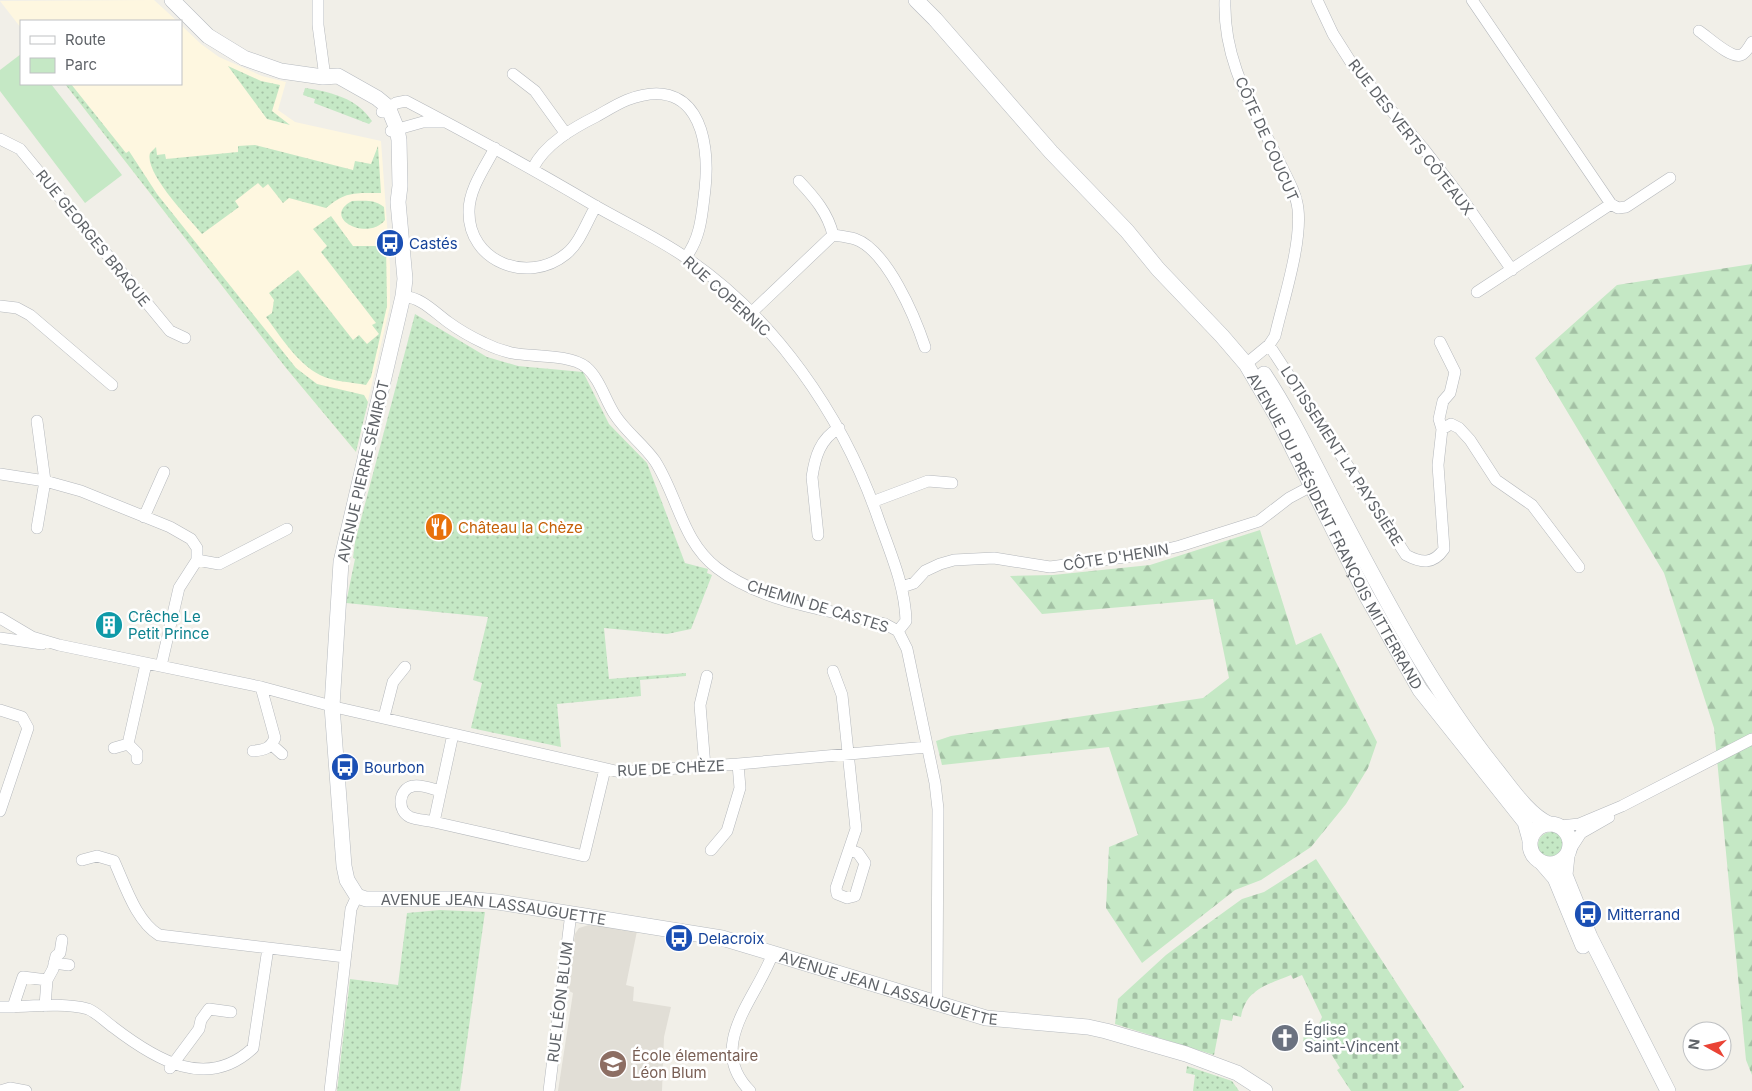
<svg xmlns="http://www.w3.org/2000/svg" width="1752" height="1091" font-family="Inter,sans-serif">
<defs>
<pattern id="green-dots" width="8" height="8" patternUnits="userSpaceOnUse" patternTransform="scale(1.25)"><rect width="8" height="8" fill="#c5e8c5"/><path d="M2 2h.1M6 6h.1" fill="none" stroke="#a3c0a4" stroke-width="1.8" stroke-linecap="round"/></pattern>
<pattern id="forest-firs" width="22" height="20" patternUnits="userSpaceOnUse" patternTransform="scale(1.25)"><rect width="22" height="20" fill="#c5e8c5"/><path d="M5 1l3.5 6h-7zM16 11l3.5 6h-7z" fill="#a3c0a4"/></pattern>
<pattern id="cemetery-stones" width="16" height="16" patternUnits="userSpaceOnUse" patternTransform="scale(1.25)"><rect width="16" height="16" fill="#c5e8c5"/><path d="M2 7V4a2 2 0 0 1 4 0v3zM10 15v-3a2 2 0 0 1 4 0v3z" fill="#a3c0a4"/></pattern>
</defs>
<rect width="100%" height="100%" fill="#f1efe8"/>
<path fill="#fef7e0" d="M 154,0 L 177,21 L 21,21 L 21,28 L 0,1 Z
M 181,25 L 201,44 L 219,57 L 262,76 L 286,82 L 278,110 L 295,122 L 381,141 L 390,266 L 390,306 L 356,452 L 286,368 L 65,84 L 181,84 Z"/>
<path fill="#e1ded6" d="M 592,924 L 637,931 L 626,985 L 634,987 L 633,1001 L 671,1007 L 664,1037 L 662,1091 L 558,1091 L 573,993 L 567,990 L 575,934 L 579,928 Z"/>
<path fill="url(#green-dots)" d="M 228,66 L 261,81 L 280,85 L 272,111 L 290,125 L 267,119 Z
M 65,84 L 71,84 L 126,153 L 129,151 L 157,194 L 296,368 L 317,384 L 364,395 L 368,402 L 356,452 L 286,368 Z
M 305,88 C 331,92 357,98 372,121 L 369,124 L 314,103 L 315,99 L 303,95 Z
M 255,145 L 353,170 L 355,161 L 371,164 L 378,146 L 381,193 C 355,193 346,191 326,208 L 289,198 L 283,203 L 268,184 L 263,188 L 258,183 L 235,201 L 239,207 L 202,234 C 189,218 144,173 150,153 L 156,147 L 157,155 L 165,154 L 166,159 L 238,152 L 238,146 Z
M 352,201 C 364,201 374,199 384,207 L 385,220 C 368,242 320,218 352,201 Z
M 331,216 L 353,246 L 386,246 L 387,306 L 371,377 L 366,385 C 352,382 333,382 320,375 C 297,363 281,337 266,317 L 272,313 L 274,300 L 269,293 L 298,270 L 353,340 L 359,335 L 367,344 L 379,334 L 372,325 L 376,323 L 321,252 L 327,246 L 313,229 Z
M 415,314 L 487,357 L 518,366 L 583,372 L 609,424 L 647,463 L 685,563 L 708,569 L 707,573 L 712,575 L 691,629 L 667,634 L 604,628 L 609,679 L 686,673 L 686,676 L 640,680 L 641,696 L 557,704 L 561,747 L 471,728 L 482,683 L 473,680 L 488,617 L 346,603 L 355,559 L 353,558 L 355,542 Z
M1538 845a13 13 0 1 1 26 0a13 13 0 1 1-26 0Z
M 440,910 L 485,912 L 460,1091 L 337,1091 L 350,979 L 398,985 L 407,913 Z
M 1187,1066 L 1232,1081 L 1239,1091 L 1193,1091 L 1195,1075 L 1186,1073 Z"/>
<path fill="url(#forest-firs)" d="M 1752,264 L 1752,1075 L 1746,1060 L 1714,728 L 1664,573 L 1535,358 L 1617,285 Z
M 1260,530 L 1296,645 L 1321,633 L 1377,742 L 1368,768 L 1346,804 L 1311,847 L 1261,880 L 1235,890 L 1142,963 L 1106,908 L 1109,847 L 1138,835 L 1109,747 L 942,765 L 936,741 L 951,736 L 1203,698 L 1229,678 L 1213,599 L 1042,614 L 1010,576 L 1053,575 L 1150,565 Z"/>
<path fill="url(#cemetery-stones)" d="M 1316,859 L 1464,1087 L 1458,1091 L 1351,1091 L 1337,1070 L 1340,1068 L 1330,1052 L 1303,1044 L 1304,1032 L 1314,1035 L 1322,1017 L 1302,975 L 1293,979 L 1291,975 C 1267,985 1246,989 1241,1017 L 1233,1015 L 1232,1021 L 1221,1019 L 1214,1055 L 1115,1024 L 1118,999 L 1166,955 L 1206,925 L 1242,899 L 1264,892 Z"/>
<path fill="#c5e8c5" d="M 21,54 L 21,84 L 51,84 L 122,175 L 85,203 L 0,91 L 0,70 Z"/>
<g fill="none" stroke-linecap="round" stroke-linejoin="round">
<defs>
<path id="street" d="M 318,0 L 318,25 L 324,70 L 323,77
M 1225,0 C 1223,60 1251,104 1277,157 C 1284,173 1296,191 1298,209 C 1302,244 1283,301 1275,336 L 1269,345 L 1246,364
M 1317,0 L 1333,34 L 1352,64 L 1423,148 L 1463,200 L 1512,270
M 1472,0 L 1611,204
M 1699,31 C 1708,37 1731,59 1741,55 C 1746,53 1749,47 1752,42
M 513,74 L 535,91 L 566,134
M 382,112 L 396,103 L 406,101 C 469,134 531,168 592,204 C 623,222 656,237 685,257 C 774,317 842,415 877,515 C 889,550 905,584 906,621 L 898,631
M 391,131 L 423,122 L 443,122
M 0,139 L 20,149 L 170,331 L 185,338
M 495,148 C 485,167 469,189 469,211 C 468,262 528,285 566,254 C 580,243 587,221 596,206
M 533,168 C 545,144 573,128 597,116 C 606,111 617,104 627,100 C 695,74 711,135 705,189 C 702,214 701,237 686,257
M 833,235 C 840,236 849,237 855,239 C 887,250 915,317 925,347
M 1477,292 L 1611,204 L 1618,208 L 1626,207 L 1670,178
M 403,296 C 422,298 433,311 448,322 C 459,330 471,337 484,343 C 492,347 503,351 512,353 C 532,357 570,354 586,367 C 600,379 605,400 615,415 C 626,432 643,444 655,461 C 678,497 682,541 717,568 C 764,604 829,609 885,624 L 898,631 L 907,649 L 935,783 L 938,809 L 937,994 L 935,1003
M 0,306 L 17,308 L 30,315 L 112,385
M 751,313 L 833,235 C 828,213 814,197 799,181
M 1269,345 L 1406,555 C 1421,563 1433,565 1444,549 L 1438,465 L 1442,429 L 1439,419 L 1443,401 L 1450,393 L 1455,372 L 1440,342
M 1442,429 L 1451,424 L 1459,428 L 1470,440 L 1496,480 L 1532,505 L 1579,567
M 0,474 L 45,481 L 81,491 L 170,527 L 191,539 L 197,548 L 197,560 L 179,588 L 161,666
M 872,502 L 928,481 L 952,483
M 144,517 L 164,472
M 37,528 L 45,481 L 37,421
M 818,535 L 812,477 C 815,457 820,439 839,428
M 197,560 L 219,564 L 287,529
M 902,587 L 914,583 L 925,571 L 940,564 L 954,560 L 994,558 L 1050,567 L 1147,554 L 1180,546 L 1259,521 L 1289,498 L 1319,482
M 0,618 L 32,637 L 59,645 L 261,687 L 339,708 L 620,772 L 738,764 L 927,747
M 0,638 L 42,644
M 833,671 L 842,695 L 856,829 L 836,888 L 837,894 L 847,898 L 855,896 L 865,863 L 858,853 L 849,850
M 0,710 L 22,717 L 28,728 L 0,811
M 384,717 L 393,682 L 405,667
M 453,734 L 434,822 L 584,856 L 605,769
M 128,744 L 137,753 L 137,759
M 272,745 L 282,754
M 114,748 L 128,744 L 146,664
M 253,751 C 264,750 270,749 275,738 L 261,687
M 705,767 L 700,705 L 707,676
M 434,822 C 426,820 417,820 410,817 C 397,811 398,789 413,786 C 421,784 432,789 440,791
M 1561,826 L 1579,824 L 1622,806 L 1752,739
M 711,850 L 727,831 L 740,788 L 738,764
M 1570,850 L 1581,833 L 1609,817
M 82,860 L 97,856 L 114,861 C 125,885 136,921 159,935 L 345,957
M 54,963 L 69,965
M 45,1006 L 47,980 L 53,969 L 56,956 L 60,953 L 62,940
M 0,1007 C 28,1007 61,1002 88,1009 C 96,1012 106,1022 113,1027 C 156,1060 207,1091 253,1048 L 268,948
M 13,1007 L 23,977 L 47,980
M 170,1068 L 199,1029 L 201,1020 L 209,1009 L 231,1012
M 0,1091 L 10,1088 L 26,1091
M 330,1091 L 351,909 L 357,896
M 549,1091 L 571,913
M 750,1091 C 705,1046 757,998 773,953"/>
<g id="secondary">
<path id="s1" d="M 172,0 L 208,36 L 244,58 L 281,71 L 323,77 L 338,76 L 377,98 L 388,107 L 397,129 L 399,140 L 400,186 L 398,202 L 405,279 L 403,296 L 341,562 L 332,706 L 344,866 L 347,880 L 357,896 L 366,899 L 465,899 L 498,902 L 722,938 L 986,1018 L 1088,1027 L 1106,1031 L 1186,1054 L 1237,1073 L 1265,1091"/>
<path id="s2" d="M 916,0 L 935,19 L 1051,152 L 1127,231 L 1158,269 L 1222,336 L 1246,364 L 1277,417 L 1366,595 L 1420,690 L 1525,822 L 1530,840"/>
<path d="M 1264,374 C 1291,415 1312,460 1335,504 C 1383,595 1430,686 1494,767 C 1509,785 1527,814 1549,824"/>
<circle cx="1550" cy="844" r="20"/>
<path d="M 1567,856 L 1565,875 L 1590,937 L 1668,1091"/>
<path d="M 1542,863 L 1555,878 L 1583,946"/>
</g>
</defs>
<use href="#street" stroke="#b5b8bc" stroke-width="12"/>
<use href="#secondary" stroke="#b6babf" stroke-width="16"/>
<use href="#street" stroke="#fff" stroke-width="11"/>
<use href="#secondary" stroke="#fff" stroke-width="15"/>
</g>
<defs>
<symbol id="bus-disc" viewBox="-11 -11 22 22"><circle r="9.5" fill="#1a4fb4" stroke="#fff"/><path d="M-5-6H5V4H4V6H2V4H-2V6H-4V4H-5ZM-3.5-4V0h7V-4ZM-3.5 1.2v1.5H-2V1.2ZM2 1.2v1.5H3.5V1.2Z" fill="#fff"/></symbol>
<symbol id="restaurant-disc" viewBox="-11 -11 22 22"><circle r="9.5" fill="#e8710a" stroke="#fff"/><path d="M-5-6h1v4h1v-4h1v4h1v-4h1v5L-1.5 .5V6h-2V.5L-5-1ZM5-6V6H3V1.5H1.5Q1.5-4 5-6Z" fill="#fff"/></symbol>
<symbol id="building-disc" viewBox="-11 -11 22 22"><circle r="9.5" fill="#0f9aa8" stroke="#fff"/><path d="M-4-6H4V6H1V3H-1V6H-4ZM-2.5-4.3h1.7v1.8h-1.7ZM.8-4.3h1.7v1.8H.8ZM-2.5-1h1.7V.8h-1.7ZM.8-1h1.7V.8H.8Z" fill="#fff"/></symbol>
<symbol id="church-disc" viewBox="-11 -11 22 22"><circle r="9.5" fill="#6b7280" stroke="#fff"/><path d="M-1.2-6h2.4v3.5h3.3v2.4h-3.3V6h-2.4V-.1h-3.3v-2.4h3.3Z" fill="#fff"/></symbol>
<symbol id="school-disc" viewBox="-11 -11 22 22"><circle r="9.5" fill="#8d6e63" stroke="#fff"/><path d="M0-5L7-2L0 1L-7-2ZM-4 1L0 2.5L4 1V4Q0 6-4 4Z" fill="#fff"/></symbol>
</defs>
<g fill-rule="evenodd">
<use href="#bus-disc" x="374" y="227" width="32" height="32"/>
<use href="#restaurant-disc" x="423" y="511" width="32" height="32"/>
<use href="#building-disc" x="93" y="609" width="32" height="32"/>
<use href="#bus-disc" x="329" y="751" width="32" height="32"/>
<use href="#bus-disc" x="1572" y="898" width="32" height="32"/>
<use href="#bus-disc" x="663" y="922" width="32" height="32"/>
<use href="#church-disc" x="1269" y="1022" width="32" height="32"/>
<use href="#school-disc" x="597" y="1048" width="32" height="32"/>
</g>
<g text-anchor="middle" dominant-baseline="central" stroke-width="5" stroke-linejoin="round" paint-order="stroke">
<g font-size="15" fill="#5f6368" stroke="#fff">
<text transform="translate(1411 137) rotate(52)">RUE DES VERTS CÔTEAUX</text>
<text transform="translate(1267 139) rotate(66)">CÔTE DE COUCUT</text>
<text transform="translate(93 238) rotate(51)">RUE GEORGES BRAQUE</text>
<text transform="translate(727 296) rotate(42)">RUE COPERNIC</text>
<text transform="translate(1342 456) rotate(57)">LOTISSEMENT LA PAYSSIÈRE</text>
<text transform="translate(363 471) rotate(-77)">AVENUE PIERRE SÉMIROT</text>
<text stroke="none"><textPath href="#s2" startOffset="681">AVENUE DU PRÉSIDENT FRANÇOIS MITTERRAND</textPath></text>
<text transform="translate(1116 557) rotate(-9)">CÔTE D'HENIN</text>
<text transform="translate(818 606) rotate(17)">CHEMIN DE CASTES</text>
<text transform="translate(671 768) rotate(-3)">RUE DE CHÈZE</text>
<text stroke="none"><textPath href="#s1" startOffset="1189">AVENUE JEAN LASSAUGUETTE</textPath></text>
<text stroke="none"><textPath href="#s1" startOffset="1594">AVENUE JEAN LASSAUGUETTE</textPath></text>
<text transform="translate(560 1002) rotate(-83)">RUE LÉON BLUM</text>
</g>
<g font-size="15" fill="#164399" stroke="#fff" text-anchor="start">
<text x="409" y="243">Castés</text>
<text x="364" y="767">Bourbon</text>
<text x="1607" y="914">Mitterrand</text>
<text x="698" y="938">Delacroix</text>
</g>
<g font-size="15" fill="#c56008" stroke="#fff" text-anchor="start">
<text x="458" y="527">Château la Chèze</text>
</g>
<g font-size="15" fill="#0d838f" stroke="#fff" text-anchor="start">
<text x="128" y="616">Crêche Le<tspan x="128" dy="17">Petit Prince</tspan></text>
</g>
<g font-size="15" fill="#5b616d" stroke="#fff" text-anchor="start">
<text x="1304" y="1029">Église<tspan x="1304" dy="17">Saint-Vincent</tspan></text>
</g>
<g font-size="15" fill="#785e54" stroke="#fff" text-anchor="start">
<text x="632" y="1055">École élementaire<tspan x="632" dy="17">Léon Blum</tspan></text>
</g>
</g>
<rect x="20" y="20" width="162" height="65" fill="#ffffff" stroke="#bfc1c3"/>
<rect x="30" y="36" width="25" height="8" fill="#ffffff" stroke="#bfc1c3"/>
<text x="65" y="45" font-size="15" fill="#5f6368">Route</text>
<rect x="30" y="58" width="25" height="15" fill="#c5e8c5" stroke="#bfc1c3"/>
<text x="65" y="70" font-size="15" fill="#5f6368">Parc</text>
<g transform="translate(1707 1046) rotate(278)"><circle r="24" fill="#ffffff" stroke="#bfc1c3"/>
<path d="M0-4L9 19L0 12L-9 19Z" fill="#ea4335"/>
<text y="-8" font-size="14" font-weight="bold" text-anchor="middle" fill="#5f6368">N</text>
</g>
</svg>
